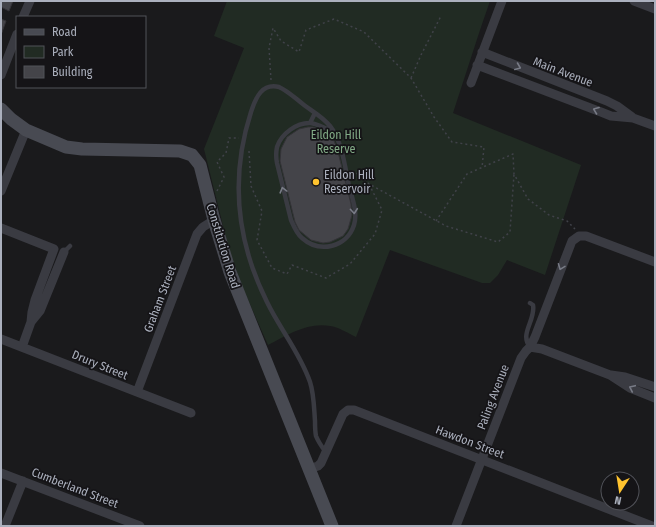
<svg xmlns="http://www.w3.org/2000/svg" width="656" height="527" font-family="'Fira Sans Condensed',sans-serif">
<rect width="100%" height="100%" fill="#1a1a1c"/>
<path fill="#212b23" d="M 227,1 L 490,1 L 480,30 L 453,113 L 581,165 L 545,275 L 507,260 L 498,275 L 490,283 L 482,283 L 390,250 L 356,337 C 348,333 338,327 330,326 C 308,322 287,335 268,345 L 233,266 L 204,149 L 244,48 L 214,36 Z"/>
<path fill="#444449" stroke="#343338" d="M 1,1 L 13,1 L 9,11 L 1,7 Z
M 1,19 L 6,21 L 1,35 Z
M 308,127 L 313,127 L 325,132 L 334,141 L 337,148 L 351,204 L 352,215 L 348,229 L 343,236 L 330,242 L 323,243 L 311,240 L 299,230 L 295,222 L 280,161 L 281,149 L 287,137 L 299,129 Z"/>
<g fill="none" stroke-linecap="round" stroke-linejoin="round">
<path stroke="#404249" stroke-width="1.5" stroke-dasharray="2 3" stroke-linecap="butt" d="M 411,78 L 421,55 L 441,16
M 271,80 L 269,48 L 273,28 L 281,41 L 299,52 L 306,30 L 334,19 L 364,32 L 411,78 L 434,117 L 452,142 L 484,147 L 482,168
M 249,151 L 251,186 L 262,211 L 257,240 L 272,268 L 287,274 L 292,265 L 326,278 L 350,264 L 375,234 L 382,210 L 369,184
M 352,171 L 362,176 L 369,184 L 446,226 L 498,242 L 510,232 L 514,174
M 217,191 L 224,177 L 217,162 L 226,153 L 229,138 L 239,138
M 436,221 L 467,174 L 513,154 L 514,174 L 528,199 L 549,215 L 567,221 L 575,229"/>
<path stroke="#3a3b42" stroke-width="4.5" d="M 310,123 L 315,113
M 64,252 L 70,246
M 530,347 C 519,334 536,320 533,305 L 530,303
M 325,451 C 322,447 318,441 316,436 C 315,431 315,425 315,421 C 314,408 314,394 310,382 C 300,353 280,329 267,302 C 236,240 230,177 251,112 C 256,97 262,83 279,87 C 288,91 296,99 304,105 C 312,111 323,117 330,126 C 342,141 345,167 349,186 C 352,198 358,212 354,225 C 347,247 320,254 302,238 C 297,234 294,227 291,220 L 277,163 C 276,158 276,152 277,147 C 281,134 297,122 311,123 C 320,125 327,129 335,133"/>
<path stroke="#3a3b42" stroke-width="9" d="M 634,1 L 655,9
M 23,17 L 30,1
M 482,52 L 607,101 L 617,106 L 632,117
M 477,65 L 601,112 L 611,116 L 633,118 L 655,126
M 1,75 L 17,34
M 471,83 L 502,1
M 1,191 L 26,130
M 1,228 L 54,249 L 35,300 L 32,312 L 31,322 L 22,347
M 31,322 L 40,311 L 64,252
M 1,339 L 191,413
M 530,347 L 542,349 L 610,375 L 630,388 L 655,398
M 611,375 L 625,377 L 655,387
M 137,392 L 197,234 L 203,227 L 214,220
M 309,469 L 318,466 L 321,463 L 343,414 L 348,410 L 354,410 L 652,526
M 1,473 L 140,526
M 5,526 L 23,481
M 456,526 L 521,358 L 526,351 L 530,347 L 535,337 L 572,241 L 579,236 L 586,236 L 655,262"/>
<path stroke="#484a52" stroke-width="13" d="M 1,109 L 11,119 L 26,130 L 66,147 L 82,149 L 180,151 L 192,155 L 200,165 L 214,220 L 230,272 L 332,526"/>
</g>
<defs><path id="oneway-chevron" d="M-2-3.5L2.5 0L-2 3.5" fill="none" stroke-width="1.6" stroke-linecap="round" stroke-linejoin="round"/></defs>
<g stroke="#787b86">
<use href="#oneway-chevron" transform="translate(518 67) rotate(22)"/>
<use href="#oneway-chevron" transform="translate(596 110) rotate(-159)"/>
<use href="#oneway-chevron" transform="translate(283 190) rotate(-105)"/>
<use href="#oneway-chevron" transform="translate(354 211) rotate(85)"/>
<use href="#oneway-chevron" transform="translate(561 267) rotate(111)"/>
<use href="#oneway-chevron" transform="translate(632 388) rotate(-155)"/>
</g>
<circle fill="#ffc32f" stroke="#151417" stroke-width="1.5" cx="316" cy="182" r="4"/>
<g text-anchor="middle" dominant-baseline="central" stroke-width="3.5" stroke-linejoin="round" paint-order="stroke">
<g font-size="12" fill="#abb0bd" stroke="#151417">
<text transform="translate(563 72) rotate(21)">Main Avenue</text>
<text transform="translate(223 246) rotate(73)">Constitution Road</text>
<text transform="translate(160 299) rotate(-69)">Graham Street</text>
<text transform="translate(100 365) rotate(22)">Drury Street</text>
<text transform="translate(493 397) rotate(-69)">Paling Avenue</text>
<text transform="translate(470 442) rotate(21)">Hawdon Street</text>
<text transform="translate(75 488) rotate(21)">Cumberland Street</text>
</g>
<g font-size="12" fill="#81a985" stroke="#151417">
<text x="336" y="135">Eildon Hill<tspan x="336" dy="14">Reserve</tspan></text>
</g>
<g font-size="12" fill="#abb0bd" stroke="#151417" text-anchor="start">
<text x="324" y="175">Eildon Hill<tspan x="324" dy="14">Reservoir</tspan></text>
</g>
</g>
<rect width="656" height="527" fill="none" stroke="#abb0bd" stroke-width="4"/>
<rect x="16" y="16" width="130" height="72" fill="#151417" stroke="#515259"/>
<rect x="24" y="29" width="20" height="6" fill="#484a52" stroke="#515259"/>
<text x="52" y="36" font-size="12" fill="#abb0bd">Road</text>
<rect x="24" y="46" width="20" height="12" fill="#212b23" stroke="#515259"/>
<text x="52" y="56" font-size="12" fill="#abb0bd">Park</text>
<rect x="24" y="66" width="20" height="12" fill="#444449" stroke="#515259"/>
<text x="52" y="76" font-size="12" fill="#abb0bd">Building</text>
<g transform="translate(620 491) rotate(192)"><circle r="19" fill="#151417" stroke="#515259"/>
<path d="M0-3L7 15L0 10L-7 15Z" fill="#ffc32f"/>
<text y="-6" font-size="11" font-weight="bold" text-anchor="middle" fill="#abb0bd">N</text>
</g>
</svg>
